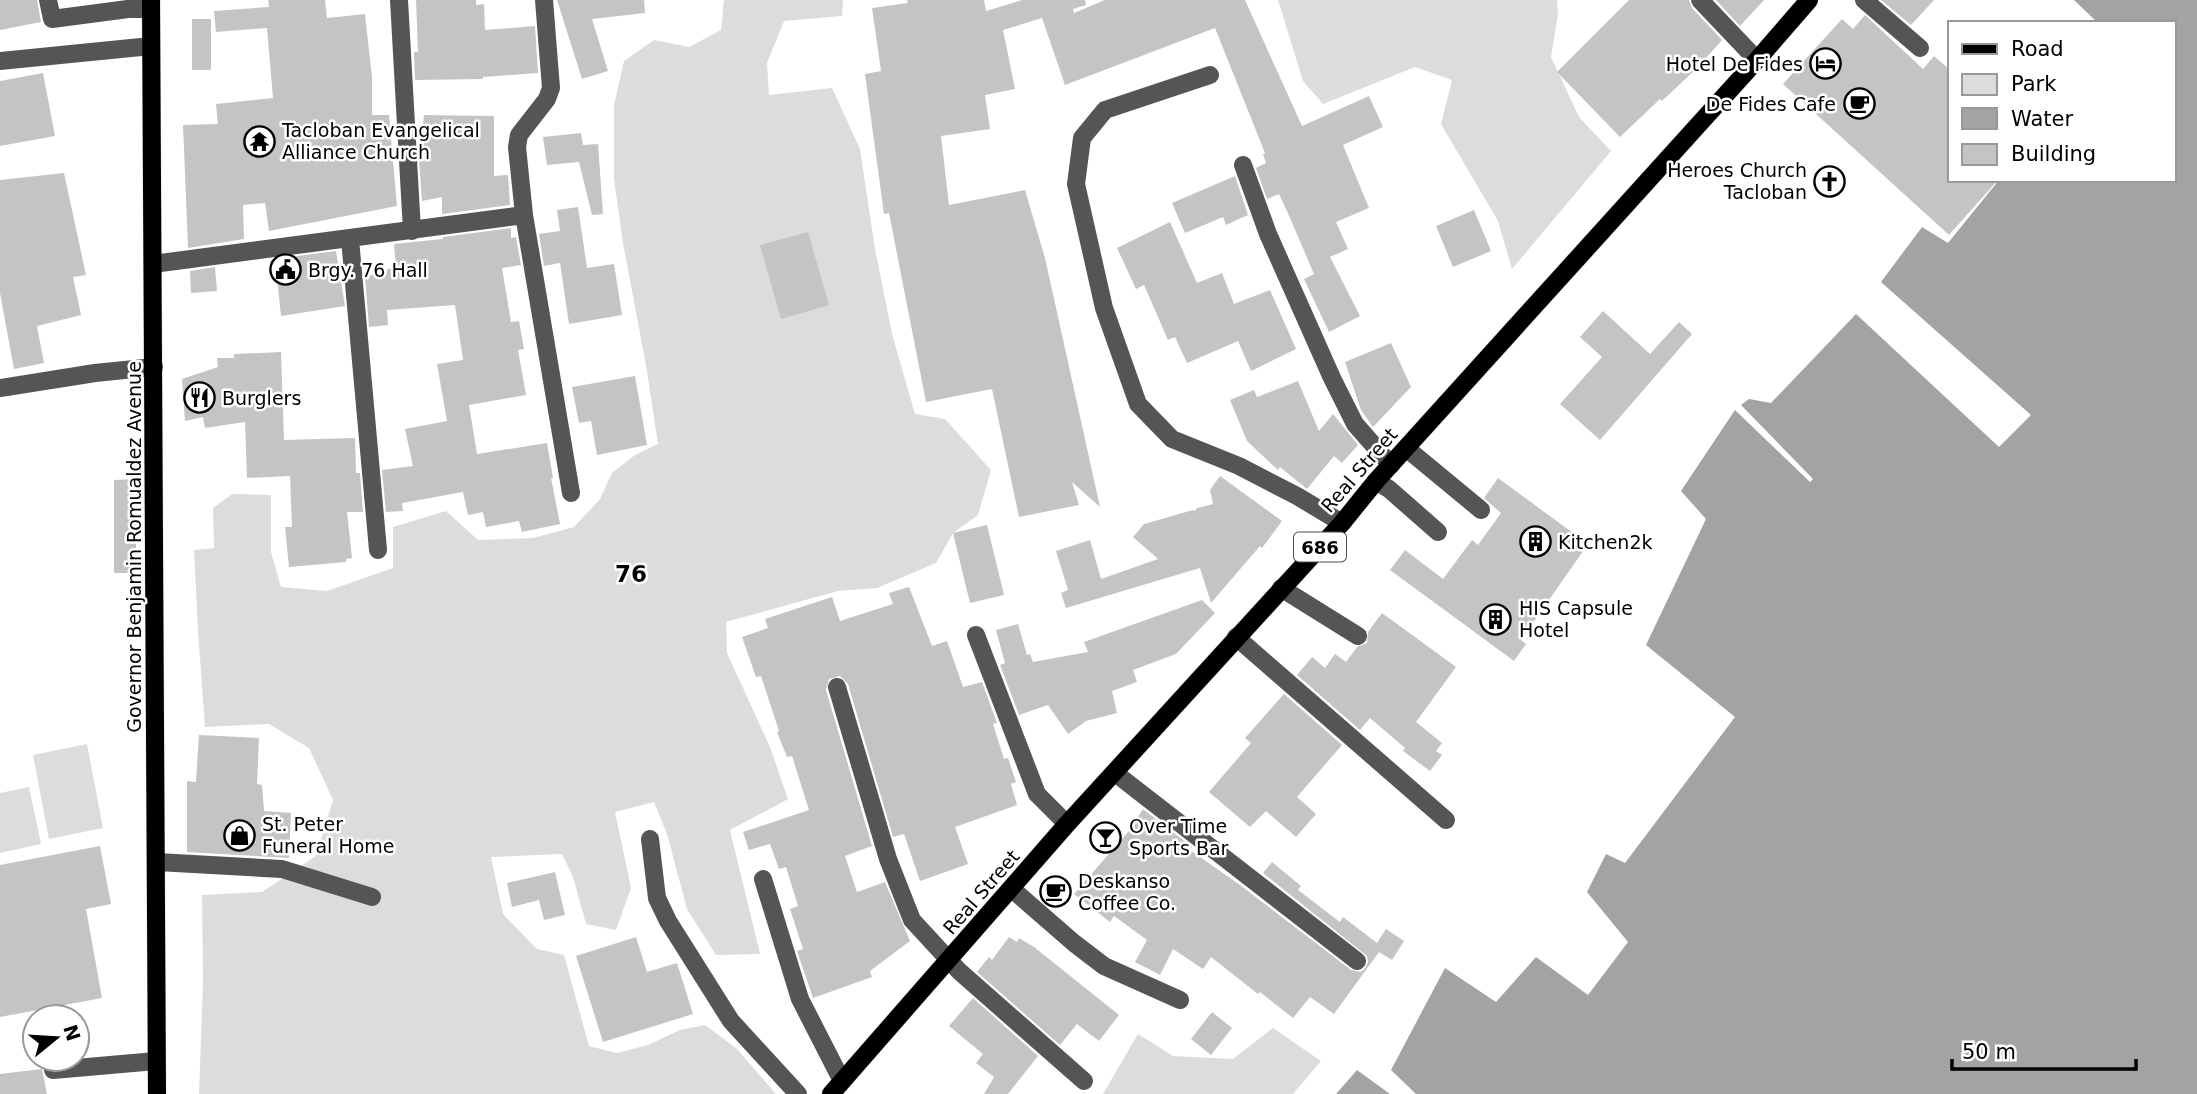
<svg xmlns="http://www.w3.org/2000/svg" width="2197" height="1094" font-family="'DejaVu Sans',sans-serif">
<rect width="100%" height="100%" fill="#fff"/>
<path fill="#dcdcdc" d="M 724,0 L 843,0 L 842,16 L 784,21 L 767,63 L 769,95 L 832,88 L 860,149 L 875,249 L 892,334 L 915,414 L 945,419 L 991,470 L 978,515 L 953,533 L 936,563 L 877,588 L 838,591 L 726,622 L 727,653 L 770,747 L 788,799 L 730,830 L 760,954 L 716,955 L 687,909 L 667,834 L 654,802 L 615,812 L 631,888 L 616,930 L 586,924 L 573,877 L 562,854 L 491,857 L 503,914 L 537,949 L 564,955 L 589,1046 L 617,1053 L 648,1045 L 680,1030 L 705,1025 L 736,1048 L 776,1094 L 199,1094 L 203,982 L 202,895 L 262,892 L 316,856 L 333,800 L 309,748 L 269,724 L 205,727 L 198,631 L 194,550 L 214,548 L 213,508 L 232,494 L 271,495 L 271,552 L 281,587 L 327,591 L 393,568 L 393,527 L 446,511 L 478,540 L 533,538 L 574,527 L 600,499 L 612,473 L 635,455 L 658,444 L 647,371 L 623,243 L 614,179 L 614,105 L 624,61 L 654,40 L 689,47 L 721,30 Z
M 1278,0 L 1557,0 L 1558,14 L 1551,57 L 1579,117 L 1611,151 L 1512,269 L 1498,221 L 1441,124 L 1452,80 L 1415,67 L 1323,104 L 1303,81 Z
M 87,744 L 103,828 L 49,839 L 33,755 Z
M 29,787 L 41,844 L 0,853 L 0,793 Z
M 1273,1028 L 1321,1061 L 1293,1094 L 1103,1094 L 1138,1034 L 1173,1056 L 1233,1059 Z"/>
<path fill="#a3a3a3" d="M 2074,0 L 2197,0 L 2197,1094 L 1416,1094 L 1391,1070 L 1445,968 L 1496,1002 L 1536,957 L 1588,995 L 1628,942 L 1587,892 L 1606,854 L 1625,863 L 1735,717 L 1646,645 L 1706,519 L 1681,491 L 1735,410 L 1810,482 L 1813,479 L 1741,405 L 1749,399 L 1771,403 L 1856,314 L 1999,447 L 2031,415 L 1881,282 L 1922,227 L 1948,243 L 1999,180 L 2174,180 L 2174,23 L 2098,23 Z
M 1357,1070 L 1390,1094 L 1336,1094 Z"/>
<path fill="#c4c4c4" d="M 0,0 L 37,0 L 41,22 L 0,30 Z
M 268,0 L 325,0 L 327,18 L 365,14 L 372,77 L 372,115 L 389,115 L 397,206 L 269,231 L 265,203 L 243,205 L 244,239 L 188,248 L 183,125 L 218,124 L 216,104 L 273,98 L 267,28 L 216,32 L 214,11 L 269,7 Z
M 416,0 L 476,0 L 476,5 L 484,4 L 485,30 L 535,26 L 538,73 L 483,77 L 483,79 L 415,80 L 414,52 L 418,52 Z
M 557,0 L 644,0 L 645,13 L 592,19 L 608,71 L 582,79 Z
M 907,0 L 984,0 L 986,11 L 1022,0 L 1085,0 L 1086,5 L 1073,9 L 1074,13 L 1105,0 L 1245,0 L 1302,126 L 1369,96 L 1383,127 L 1343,145 L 1369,208 L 1336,222 L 1348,249 L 1330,257 L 1360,316 L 1329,332 L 1304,279 L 1314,274 L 1290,218 L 1279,194 L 1267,199 L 1256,168 L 1266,163 L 1263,154 L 1265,153 L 1215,28 L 1065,85 L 1042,18 L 1003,30 L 1015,89 L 985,95 L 990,129 L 941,136 L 949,205 L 1025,190 L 1045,258 L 1100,507 L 1072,482 L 1079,505 L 1019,517 L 992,389 L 926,402 L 889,213 L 884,214 L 865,74 L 881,71 L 872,8 L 908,3 Z
M 1629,0 L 1689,0 L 1692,8 L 1722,40 L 1698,67 L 1662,101 L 1660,99 L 1620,137 L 1557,72 Z
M 1716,0 L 1764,0 L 1740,26 Z
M 1881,0 L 1934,0 L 1911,25 Z
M 1865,15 L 1923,69 L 1934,56 L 1950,70 L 1950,180 L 1998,180 L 1949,235 L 1783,84 L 1842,19 L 1853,29 Z
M 192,19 L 211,19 L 211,70 L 192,70 Z
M 43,73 L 55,136 L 0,146 L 0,81 Z
M 424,115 L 494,116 L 494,176 L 508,175 L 510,205 L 442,214 L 442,197 L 422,201 L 419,160 Z
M 581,133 L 583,145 L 598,144 L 603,214 L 592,215 L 579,162 L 547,165 L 543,137 Z
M 64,173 L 86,275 L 73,277 L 81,315 L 37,326 L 44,363 L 14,369 L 0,293 L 0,180 Z
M 1235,176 L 1248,215 L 1226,225 L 1223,217 L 1185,233 L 1172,203 Z
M 578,207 L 587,268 L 614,264 L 622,315 L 569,324 L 560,263 L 544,266 L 539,234 L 560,231 L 557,210 Z
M 1474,210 L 1491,251 L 1453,267 L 1436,226 Z
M 1170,222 L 1197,283 L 1222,273 L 1234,304 L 1270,290 L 1296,349 L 1251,371 L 1238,341 L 1187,363 L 1175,337 L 1168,340 L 1144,285 L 1136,289 L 1117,248 Z
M 511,228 L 511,238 L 516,237 L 521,265 L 502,268 L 511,322 L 519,321 L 524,349 L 518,350 L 526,395 L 469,405 L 477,454 L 547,443 L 553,478 L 551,478 L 560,524 L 522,532 L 519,521 L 486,527 L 483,512 L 468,515 L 463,492 L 402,503 L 403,511 L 386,512 L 382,470 L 413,466 L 405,429 L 447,421 L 437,364 L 463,360 L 455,305 L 387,310 L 388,325 L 369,327 L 365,276 L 387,273 L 387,269 L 396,268 L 394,244 L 443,239 L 443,237 Z
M 808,232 L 829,305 L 781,319 L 760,245 Z
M 336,251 L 345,306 L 281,316 L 275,259 Z
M 215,267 L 217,291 L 191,293 L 190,271 Z
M 1603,311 L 1650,354 L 1679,322 L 1692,334 L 1600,440 L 1560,404 L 1602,357 L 1580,337 Z
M 1391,343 L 1411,387 L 1373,427 L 1361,410 L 1345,362 Z
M 281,352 L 284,440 L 355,438 L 356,473 L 360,473 L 363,512 L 347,512 L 352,558 L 346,559 L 346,562 L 289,567 L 285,527 L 292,527 L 290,476 L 247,478 L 245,422 L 205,428 L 203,417 L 185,421 L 182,379 L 218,367 L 217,358 L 234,358 L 234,354 Z
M 635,376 L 647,445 L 597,455 L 591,421 L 579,423 L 572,387 Z
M 1298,381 L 1319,431 L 1333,414 L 1358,445 L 1342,463 L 1334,456 L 1307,489 L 1280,467 L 1278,470 L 1247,441 L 1230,400 L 1254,390 L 1257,397 Z
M 1220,476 L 1282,521 L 1262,548 L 1260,546 L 1211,603 L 1200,568 L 1066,608 L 1061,593 L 1068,590 L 1056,551 L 1090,540 L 1101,579 L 1158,559 L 1133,537 L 1144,524 L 1193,510 L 1195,511 L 1197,508 L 1213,504 L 1210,490 Z
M 1498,478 L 1588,544 L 1521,640 L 1526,644 L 1514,661 L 1390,570 L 1405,550 L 1443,579 L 1472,540 L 1478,545 L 1501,513 L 1484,498 Z
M 136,479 L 136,573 L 114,573 L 114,480 Z
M 987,525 L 1004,595 L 970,603 L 953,533 Z
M 909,587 L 932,646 L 947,641 L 963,687 L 982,682 L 997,723 L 993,724 L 1004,759 L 1008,758 L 1016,782 L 1011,784 L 1017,805 L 955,827 L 968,864 L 920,881 L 904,834 L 893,837 L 848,684 L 840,676 L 829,679 L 826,690 L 872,846 L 845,856 L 857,892 L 885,882 L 910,941 L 870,971 L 872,977 L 813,998 L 797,951 L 803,949 L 790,909 L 798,906 L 786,867 L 779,869 L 770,844 L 749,850 L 743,832 L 809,810 L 792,756 L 787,757 L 777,732 L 779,731 L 761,676 L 756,677 L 742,637 L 768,628 L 765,619 L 832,597 L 840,621 L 893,604 L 889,593 Z
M 1202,600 L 1215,613 L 1176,654 L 1133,670 L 1137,682 L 1112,691 L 1117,713 L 1086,721 L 1068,734 L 1048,705 L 1019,715 L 1000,665 L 1005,663 L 996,630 L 1018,624 L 1027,655 L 1030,654 L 1033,662 L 1088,652 L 1084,642 Z
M 1382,613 L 1456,667 L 1416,722 L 1442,743 L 1436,751 L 1442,755 L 1430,771 L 1403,751 L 1405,748 L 1370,718 L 1360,730 L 1297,675 L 1312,657 L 1325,668 L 1335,654 L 1346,662 L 1357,647 L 1367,643 L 1368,632 Z
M 1284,694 L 1342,745 L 1297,797 L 1316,814 L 1296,837 L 1266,811 L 1250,827 L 1209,792 L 1251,743 L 1245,738 Z
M 199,735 L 259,738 L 257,784 L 262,785 L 264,811 L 291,813 L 289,858 L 187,852 L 187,781 L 196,782 Z
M 1143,809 L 1192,847 L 1190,850 L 1240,885 L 1351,970 L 1361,972 L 1365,968 L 1368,962 L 1367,956 L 1263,873 L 1272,862 L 1301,886 L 1298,890 L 1340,922 L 1343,917 L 1377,943 L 1386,929 L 1404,941 L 1392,960 L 1379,952 L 1334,1014 L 1310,997 L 1293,1018 L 1260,992 L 1258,994 L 1211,957 L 1203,969 L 1173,949 L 1160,975 L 1135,962 L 1147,940 L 1114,916 L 1110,922 L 1074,894 L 1128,832 Z
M 100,846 L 111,904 L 86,909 L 102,998 L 0,1017 L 0,865 Z
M 555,872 L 565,915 L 544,920 L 539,900 L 512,907 L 507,883 Z
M 636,937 L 647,972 L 677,963 L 693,1014 L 603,1042 L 576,956 Z
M 1009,937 L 1017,942 L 1019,938 L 1034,947 L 1119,1015 L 1099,1041 L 1077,1024 L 1060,1045 L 977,972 L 989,957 L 992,960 Z
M 973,998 L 1038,1056 L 1008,1094 L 984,1094 L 994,1077 L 976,1063 L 983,1054 L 949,1026 Z
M 1212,1012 L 1232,1028 L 1211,1055 L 1191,1039 Z
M 42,1069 L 47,1094 L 0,1094 L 0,1074 Z"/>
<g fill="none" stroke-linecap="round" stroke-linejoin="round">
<defs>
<path id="major" d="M 151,0 L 157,1094
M 831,1094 L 1067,824 L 1342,523 L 1376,481 L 1757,60 L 1809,0"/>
</defs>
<use href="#major" stroke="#dbdbdb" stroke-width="19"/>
<path stroke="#555" stroke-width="18" d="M 48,0 L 52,19 L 128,9 L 151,9
M 399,0 L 412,231
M 544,0 L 551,88 L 547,99 L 519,135 L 517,147 L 524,215 L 571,493
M 1700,0 L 1757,60
M 1864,0 L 1920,48
M 0,61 L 151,46
M 1210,75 L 1105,110 L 1082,138 L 1076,184 L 1104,308 L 1138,404 L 1172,439 L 1239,466 L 1297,496 L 1342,523
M 1243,165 L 1268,234 L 1332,378 L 1355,424 L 1391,465
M 350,239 L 378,550
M 153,264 L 524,215
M 0,388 L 95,373 L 154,367
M 1406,448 L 1481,510
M 1376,481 L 1389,489 L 1438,532
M 1281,588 L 1358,636
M 976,635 L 1037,794 L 1067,824
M 1236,637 L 1446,820
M 837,687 L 888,859 L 912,920 L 959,971 L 1084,1081
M 1115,773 L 1357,961
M 650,839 L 657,898 L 668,921 L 731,1021 L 798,1094
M 157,862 L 282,869 L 372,897
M 763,879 L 800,999 L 842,1081
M 1012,889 L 1074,943 L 1104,966 L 1180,1000
M 53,1070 L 156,1061"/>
<use href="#major" stroke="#000" stroke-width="18"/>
</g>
<defs>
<symbol id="hotel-ring" viewBox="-11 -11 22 22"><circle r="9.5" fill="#fff" stroke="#000" stroke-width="1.5"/><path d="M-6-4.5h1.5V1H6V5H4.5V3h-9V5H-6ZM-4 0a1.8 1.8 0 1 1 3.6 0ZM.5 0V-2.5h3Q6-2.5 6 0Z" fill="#000"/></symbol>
<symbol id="cafe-ring" viewBox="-11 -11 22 22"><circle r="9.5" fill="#fff" stroke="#000" stroke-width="1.5"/><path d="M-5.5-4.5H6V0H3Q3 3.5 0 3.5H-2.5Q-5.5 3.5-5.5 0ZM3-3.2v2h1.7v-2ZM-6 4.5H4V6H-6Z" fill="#000"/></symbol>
<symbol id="temple-ring" viewBox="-11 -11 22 22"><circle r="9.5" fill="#fff" stroke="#000" stroke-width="1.5"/><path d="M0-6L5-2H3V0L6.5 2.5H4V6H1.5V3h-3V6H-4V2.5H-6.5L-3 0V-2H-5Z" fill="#000"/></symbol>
<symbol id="church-ring" viewBox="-11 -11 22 22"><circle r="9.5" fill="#fff" stroke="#000" stroke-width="1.5"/><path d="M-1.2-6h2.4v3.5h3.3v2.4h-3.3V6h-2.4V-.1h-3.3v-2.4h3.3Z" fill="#000"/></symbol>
<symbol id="civic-ring" viewBox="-11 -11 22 22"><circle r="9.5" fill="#fff" stroke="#000" stroke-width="1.5"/><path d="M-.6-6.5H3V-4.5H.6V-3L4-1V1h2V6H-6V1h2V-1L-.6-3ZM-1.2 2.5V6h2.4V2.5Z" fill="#000"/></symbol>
<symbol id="restaurant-ring" viewBox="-11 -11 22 22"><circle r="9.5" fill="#fff" stroke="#000" stroke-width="1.5"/><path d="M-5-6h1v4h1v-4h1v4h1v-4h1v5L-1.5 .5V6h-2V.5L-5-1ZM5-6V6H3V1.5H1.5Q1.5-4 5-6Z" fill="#000"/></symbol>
<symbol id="building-ring" viewBox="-11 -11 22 22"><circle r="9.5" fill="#fff" stroke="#000" stroke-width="1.5"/><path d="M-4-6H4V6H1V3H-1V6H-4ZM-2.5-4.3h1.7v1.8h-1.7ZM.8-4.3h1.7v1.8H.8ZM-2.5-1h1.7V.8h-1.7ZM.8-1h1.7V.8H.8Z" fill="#000"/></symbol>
<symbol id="shop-ring" viewBox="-11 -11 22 22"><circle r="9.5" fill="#fff" stroke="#000" stroke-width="1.5"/><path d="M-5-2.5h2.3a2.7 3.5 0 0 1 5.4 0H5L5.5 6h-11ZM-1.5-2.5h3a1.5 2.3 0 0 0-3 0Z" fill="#000"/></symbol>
<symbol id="bar-ring" viewBox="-11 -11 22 22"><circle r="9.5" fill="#fff" stroke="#000" stroke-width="1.5"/><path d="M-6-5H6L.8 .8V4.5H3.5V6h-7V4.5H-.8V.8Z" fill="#000"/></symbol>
</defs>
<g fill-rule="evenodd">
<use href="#hotel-ring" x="1808" y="46" width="35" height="35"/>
<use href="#cafe-ring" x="1842" y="86" width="35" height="35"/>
<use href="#temple-ring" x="242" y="124" width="35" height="35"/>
<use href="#church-ring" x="1812" y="164" width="35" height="35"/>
<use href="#civic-ring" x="268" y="252" width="35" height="35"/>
<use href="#restaurant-ring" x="182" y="380" width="35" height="35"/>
<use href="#building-ring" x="1518" y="524" width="35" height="35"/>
<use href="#building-ring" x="1478" y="602" width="35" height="35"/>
<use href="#shop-ring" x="222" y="818" width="35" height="35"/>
<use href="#bar-ring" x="1088" y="820" width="35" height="35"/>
<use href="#cafe-ring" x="1038" y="874" width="35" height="35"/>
</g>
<g text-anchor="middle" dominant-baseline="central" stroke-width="5" stroke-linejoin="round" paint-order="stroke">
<rect fill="#fff" stroke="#4c4c4c" stroke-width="2" x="1294" y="532.5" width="52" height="29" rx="5"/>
<g font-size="18" font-weight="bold" fill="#000">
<text x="1320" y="547">686</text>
</g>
<g font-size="19" fill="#000" stroke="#fff" text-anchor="start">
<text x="1803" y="64" text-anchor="end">Hotel De Fides</text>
<text x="1836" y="104" text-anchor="end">De Fides Cafe</text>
<text x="282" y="130">Tacloban Evangelical<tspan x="282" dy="22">Alliance Church</tspan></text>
<text x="1807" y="170" text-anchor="end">Heroes Church<tspan x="1807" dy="22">Tacloban</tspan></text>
<text x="308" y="270">Brgy. 76 Hall</text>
<text x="222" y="398">Burglers</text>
<text x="1558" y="542">Kitchen2k</text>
<text x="1519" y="608">HIS Capsule<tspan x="1519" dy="22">Hotel</tspan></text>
<text x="262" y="824">St. Peter<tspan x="262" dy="22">Funeral Home</tspan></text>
<text x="1129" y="826">Over Time<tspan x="1129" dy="22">Sports Bar</tspan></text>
<text x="1078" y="881">Deskanso<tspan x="1078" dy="22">Coffee Co.</tspan></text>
</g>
<g font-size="19" fill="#000" stroke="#fff">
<text transform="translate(1359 470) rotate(-49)">Real Street</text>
<text transform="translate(134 547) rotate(-90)">Governor Benjamin Romualdez Avenue</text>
<text transform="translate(981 892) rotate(-49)">Real Street</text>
</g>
<g font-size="23" font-weight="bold" fill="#000" stroke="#fff">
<text x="631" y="574">76</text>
</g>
</g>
<rect x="1948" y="21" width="228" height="161" fill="#ffffff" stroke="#999999" stroke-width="2"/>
<rect x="1962" y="44" width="35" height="10" fill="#000000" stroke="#999999" stroke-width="2"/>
<text x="2011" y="56" font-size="21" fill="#000000">Road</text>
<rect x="1962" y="74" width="35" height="21" fill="#dcdcdc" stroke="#999999" stroke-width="2"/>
<text x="2011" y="91" font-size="21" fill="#000000">Park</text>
<rect x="1962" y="108" width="35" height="21" fill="#a3a3a3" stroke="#999999" stroke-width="2"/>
<text x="2011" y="126" font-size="21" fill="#000000">Water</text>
<rect x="1962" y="144" width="35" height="21" fill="#c4c4c4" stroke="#999999" stroke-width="2"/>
<text x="2011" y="161" font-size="21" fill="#000000">Building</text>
<g transform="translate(56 1038) rotate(72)"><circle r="33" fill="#ffffff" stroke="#999999" stroke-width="2"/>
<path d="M0-5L12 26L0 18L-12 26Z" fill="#000000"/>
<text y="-10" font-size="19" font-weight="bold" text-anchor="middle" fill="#000000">N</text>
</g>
<path d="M1952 1059v10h184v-10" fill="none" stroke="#000000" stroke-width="3.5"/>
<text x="1962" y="1059" font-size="21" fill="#000000" stroke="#ffffff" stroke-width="5" paint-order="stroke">50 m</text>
</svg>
